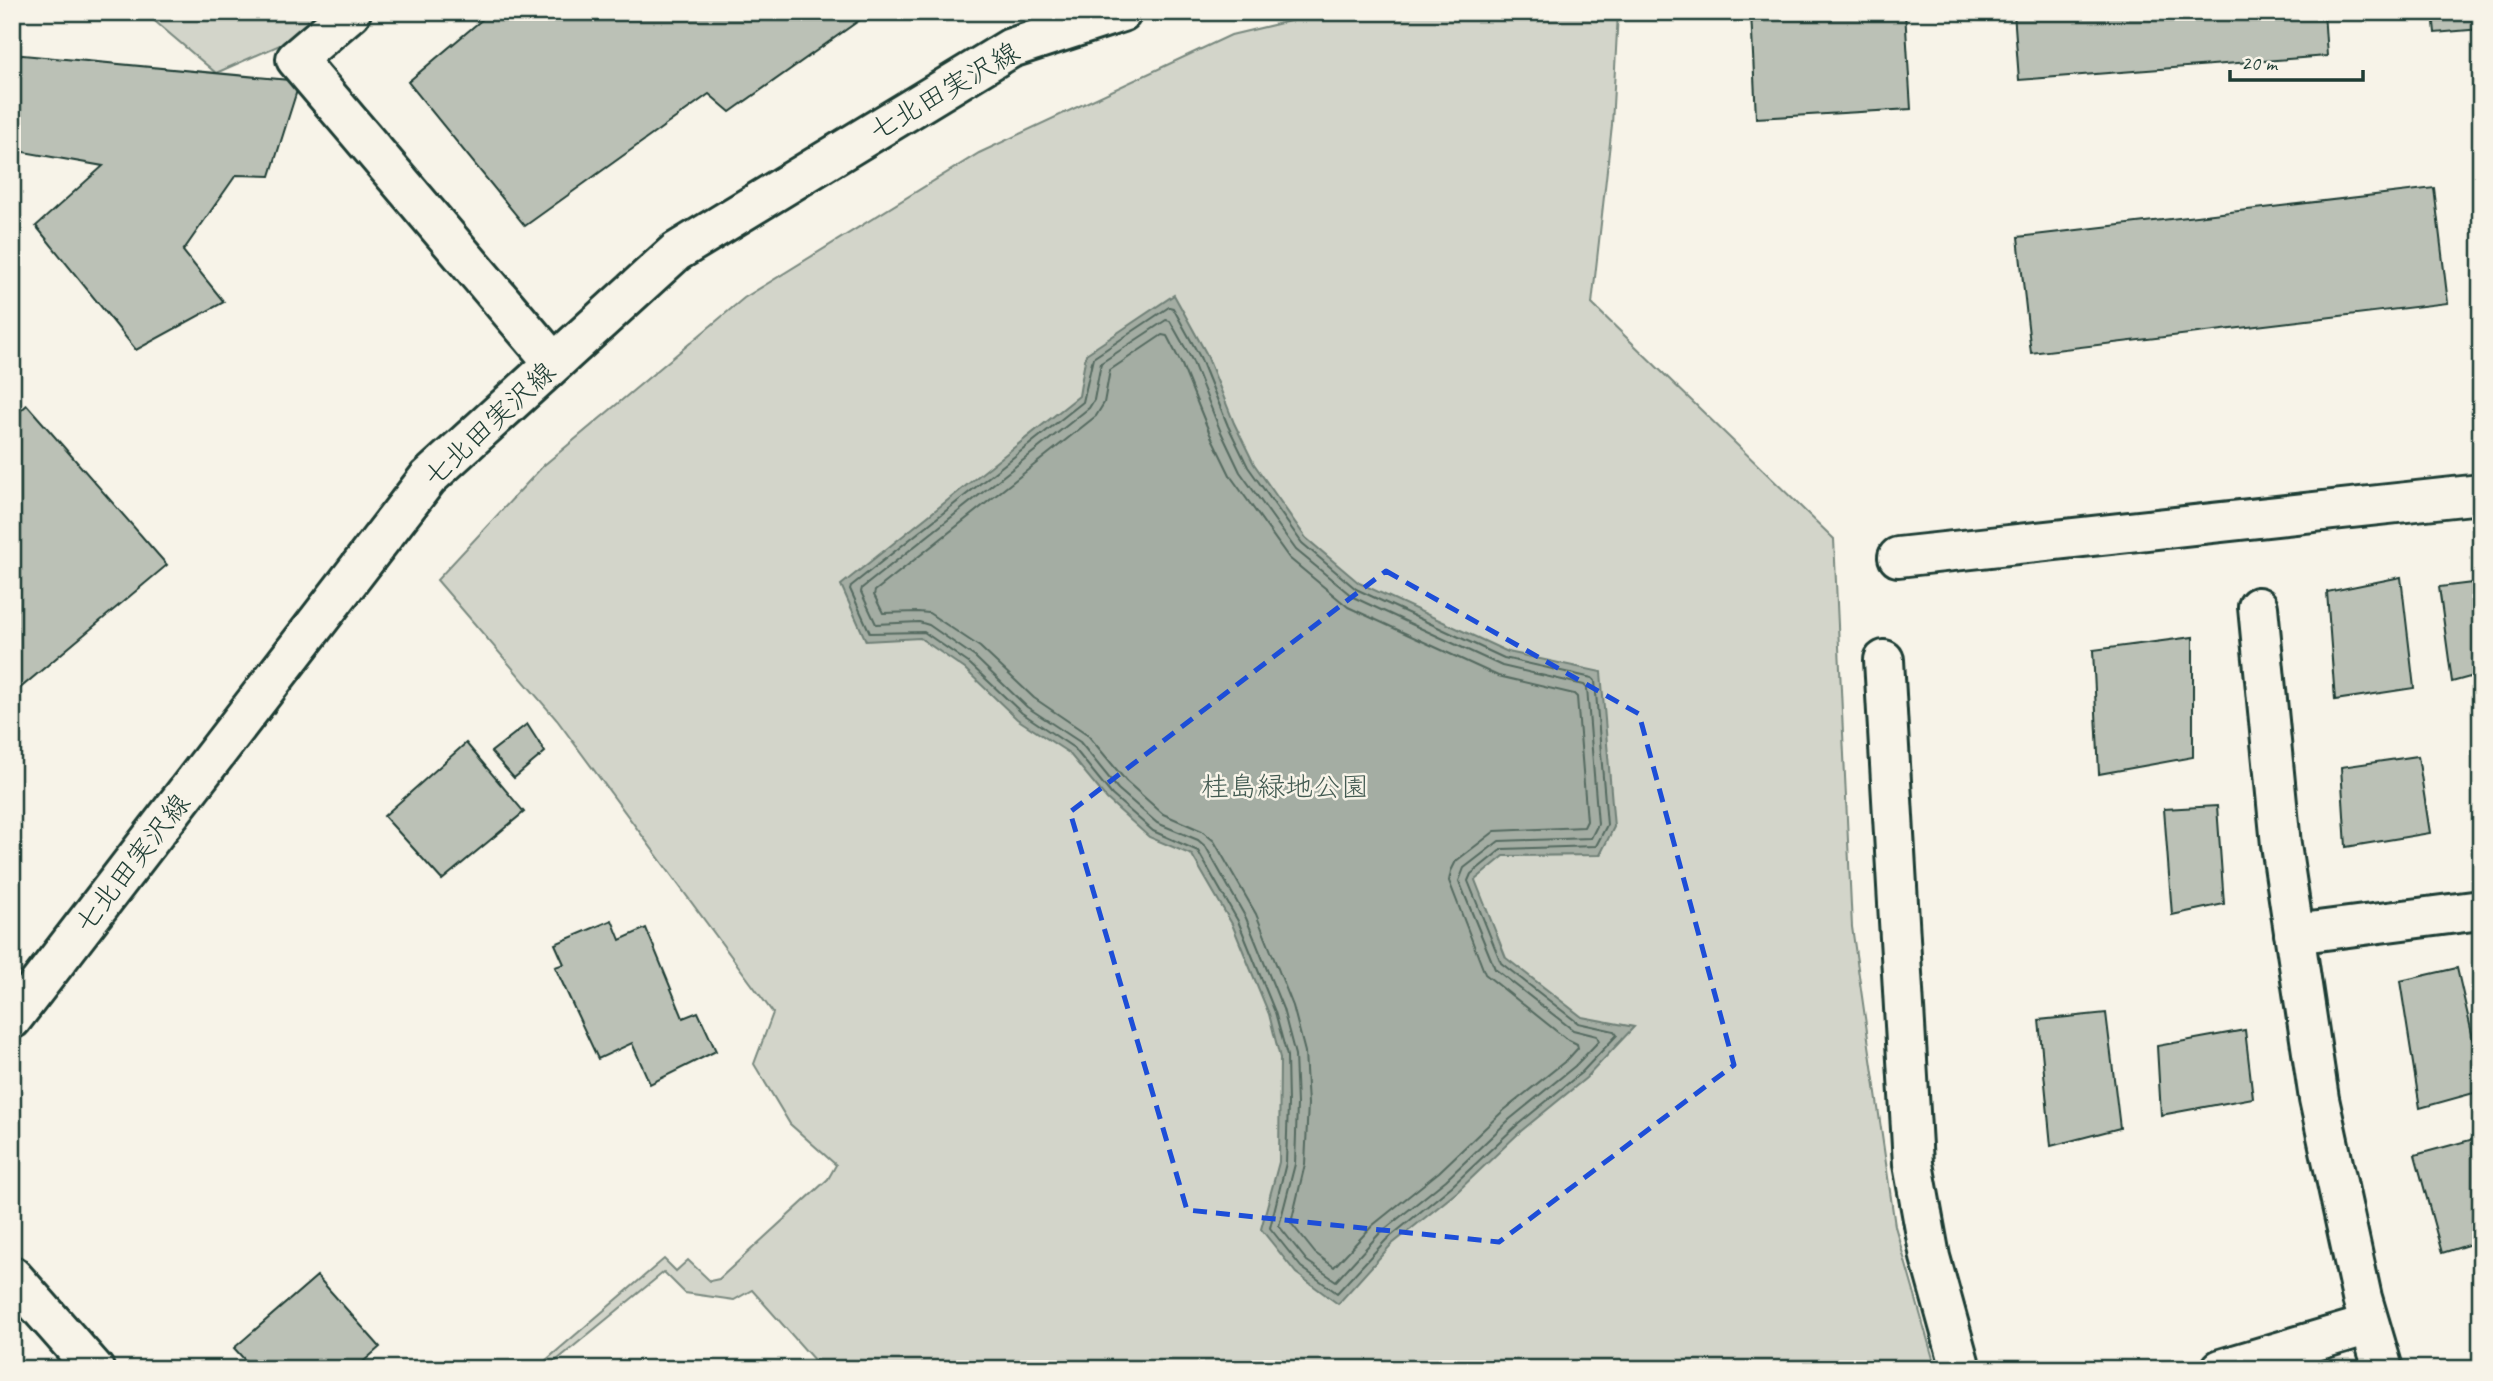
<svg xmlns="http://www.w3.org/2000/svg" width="2493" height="1381" font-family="Caveat,'Klee One',sans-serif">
<rect width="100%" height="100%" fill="#f7f3e8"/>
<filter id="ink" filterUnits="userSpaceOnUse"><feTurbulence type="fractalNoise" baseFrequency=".0143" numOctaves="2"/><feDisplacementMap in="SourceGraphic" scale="14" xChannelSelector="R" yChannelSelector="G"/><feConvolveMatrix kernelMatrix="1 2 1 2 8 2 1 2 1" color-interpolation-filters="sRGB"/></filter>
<g filter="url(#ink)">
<path fill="#d3d5ca" stroke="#79897f" stroke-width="2" d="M 144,12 L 355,12 L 216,73 Z
M 1328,12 L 1618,12 L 1612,125 L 1592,304 L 1834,539 L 1852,927 L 1895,1226 L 1936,1369 L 822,1369 L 752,1290 L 734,1300 L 685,1293 L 664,1272 L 546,1369 L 539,1369 L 538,1367 L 664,1259 L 676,1271 L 688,1260 L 710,1281 L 719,1279 L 828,1179 L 836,1165 L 790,1124 L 754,1064 L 773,1013 L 557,720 L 437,580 L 543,466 L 744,298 L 979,153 L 1231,35 Z"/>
<path fill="#a4ada3" stroke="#6f8077" stroke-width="2" d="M 1174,295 L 1206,353 L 1234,423 L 1254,464 L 1306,538 L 1359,583 L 1508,652 L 1601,672 L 1614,827 L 1600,855 L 1504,856 L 1475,880 L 1506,958 L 1582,1017 L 1634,1027 L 1586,1078 L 1521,1131 L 1457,1192 L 1391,1245 L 1338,1304 L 1296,1273 L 1261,1229 L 1279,1162 L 1280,1058 L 1269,1014 L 1232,924 L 1192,855 L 1149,837 L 1107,799 L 1069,753 L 1017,719 L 965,669 L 920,638 L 866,641 L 841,585 L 1079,396 L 1086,354 Z"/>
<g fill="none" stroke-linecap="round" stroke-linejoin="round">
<path stroke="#546a60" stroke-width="2" d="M 1169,307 L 1173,308 L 1200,357 L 1228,426 L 1248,467 L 1302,543 L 1356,589 L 1504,658 L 1592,678 L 1595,681 L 1607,825 L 1596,846 L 1502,849 L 1471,874 L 1468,881 L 1501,963 L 1578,1023 L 1614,1031 L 1617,1035 L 1581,1073 L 1516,1126 L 1452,1186 L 1386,1240 L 1337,1293 L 1301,1267 L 1270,1228 L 1286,1163 L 1288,1104 L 1287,1056 L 1275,1012 L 1238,921 L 1198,851 L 1153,831 L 1112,795 L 1074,748 L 1022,713 L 970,664 L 924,632 L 870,633 L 850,589 L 851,586 L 1083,402 L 1093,358 Z
M 1166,320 L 1170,321 L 1192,360 L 1220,430 L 1240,472 L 1296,550 L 1353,597 L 1502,666 L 1584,685 L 1587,688 L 1598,824 L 1591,838 L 1499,841 L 1464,868 L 1459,881 L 1495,969 L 1573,1030 L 1597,1036 L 1599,1041 L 1575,1066 L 1510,1119 L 1446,1180 L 1380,1233 L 1336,1281 L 1307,1261 L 1279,1226 L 1295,1164 L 1297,1104 L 1295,1055 L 1283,1009 L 1246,918 L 1206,847 L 1198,840 L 1157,823 L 1118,789 L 1080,742 L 1027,707 L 975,657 L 929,625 L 919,622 L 876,624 L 861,592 L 862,588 L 1089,408 L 1094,400 L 1101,363 Z
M 1162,335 L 1167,336 L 1182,365 L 1210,434 L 1231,477 L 1289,558 L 1348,607 L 1498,676 L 1574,694 L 1577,697 L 1587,821 L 1584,827 L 1495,831 L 1456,861 L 1451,871 L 1449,881 L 1485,974 L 1565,1038 L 1577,1044 L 1578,1048 L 1568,1059 L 1503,1111 L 1439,1172 L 1373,1225 L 1334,1267 L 1315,1253 L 1291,1223 L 1305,1164 L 1308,1104 L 1305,1052 L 1293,1006 L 1256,914 L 1214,841 L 1202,831 L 1163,814 L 1126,781 L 1087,734 L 1034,698 L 980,647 L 929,613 L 918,612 L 883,613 L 874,595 L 875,591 L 1096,416 L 1104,403 L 1110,370 Z"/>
</g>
<path fill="#bbc1b6" stroke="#1f3d34" stroke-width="2" d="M 491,12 L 871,12 L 730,112 L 709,94 L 525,226 L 408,82 Z
M 1751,12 L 1905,12 L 1911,109 L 1756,118 Z
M 2014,12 L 2324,12 L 2327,56 L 2019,80 Z
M 2433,12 L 2481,12 L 2481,29 L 2435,33 Z
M 12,54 L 300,81 L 270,176 L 236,175 L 183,251 L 224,302 L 136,350 L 36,226 L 103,166 L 12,150 Z
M 2434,188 L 2448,303 L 2031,353 L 2018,237 Z
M 27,405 L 167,565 L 12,695 L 12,418 Z
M 2401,577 L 2414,688 L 2335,700 L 2327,592 Z
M 2481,582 L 2481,674 L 2452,682 L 2439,587 Z
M 2193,637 L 2193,757 L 2099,774 L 2093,650 Z
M 527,724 L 545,752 L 514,778 L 491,752 Z
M 466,743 L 524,812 L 442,880 L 384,816 Z
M 2418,756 L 2430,833 L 2346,847 L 2341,767 Z
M 2217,806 L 2224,904 L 2172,915 L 2164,809 Z
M 612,920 L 620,940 L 646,928 L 683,1018 L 698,1012 L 716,1051 L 650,1084 L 632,1043 L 598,1059 L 555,967 L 564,964 L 555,944 Z
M 2457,968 L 2481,1073 L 2481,1091 L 2420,1108 L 2400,981 Z
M 2106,1013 L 2120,1128 L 2051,1146 L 2039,1020 Z
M 2245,1030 L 2253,1098 L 2161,1115 L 2157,1046 Z
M 2481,1137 L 2481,1241 L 2442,1253 L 2415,1155 Z
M 317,1276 L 380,1347 L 355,1369 L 253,1369 L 234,1348 Z"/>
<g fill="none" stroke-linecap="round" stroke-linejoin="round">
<defs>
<path id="minor" d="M 351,12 L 296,59 L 554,363
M 1898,557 L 2481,494
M 2258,607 L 2281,845 L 2319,1099 L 2362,1298 L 2383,1369
M 1884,660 L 1913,1164 L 1930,1257 L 1961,1369
M 2294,934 L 2481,910
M 12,1019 L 428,478 L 676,252 L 1011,48 L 1122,12
M 12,1276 L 94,1369
M 2221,1369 L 2369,1325"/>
</defs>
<use href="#minor" stroke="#1f3d34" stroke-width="44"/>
<use href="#minor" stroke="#f7f3e8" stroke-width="38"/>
</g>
</g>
<path fill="none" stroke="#1d4ed8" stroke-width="5" stroke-dasharray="14 9" stroke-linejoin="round" d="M 1386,571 L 1639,714 L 1734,1065 L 1499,1242 L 1187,1210 L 1070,812 Z"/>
<g text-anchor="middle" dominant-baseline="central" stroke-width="5" stroke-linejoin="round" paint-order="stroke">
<g font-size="28" fill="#1f3d34" stroke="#f7f3e8">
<text transform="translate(944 91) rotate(-30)">七北田実沢線</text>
<text transform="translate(489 424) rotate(-43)">七北田実沢線</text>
<text transform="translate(132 863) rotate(-52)">七北田実沢線</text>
</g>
<g font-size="28" fill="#435b52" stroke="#f7f3e8">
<text x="1285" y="786">桂島緑地公園</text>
</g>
</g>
<rect width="2493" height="1381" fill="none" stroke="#f7f3e8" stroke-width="42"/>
<rect x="21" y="21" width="2451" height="1339" fill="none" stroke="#1f3d34" stroke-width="2.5" filter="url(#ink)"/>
<path d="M2230 70v10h133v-10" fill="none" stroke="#1f3d34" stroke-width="3.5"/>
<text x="2241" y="70" font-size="21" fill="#1f3d34" stroke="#f7f3e8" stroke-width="5" paint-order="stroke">20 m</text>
</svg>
